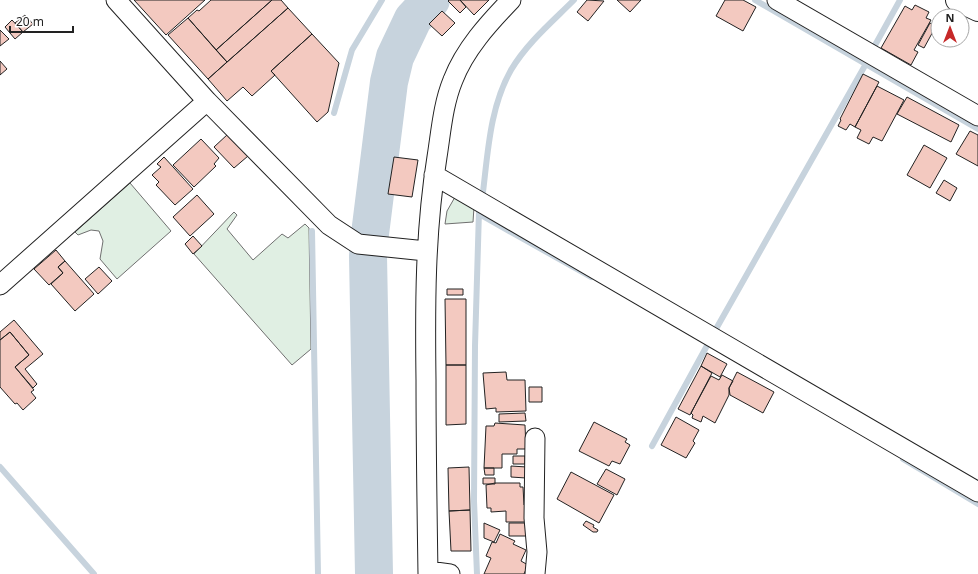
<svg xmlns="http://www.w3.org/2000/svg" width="978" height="574" font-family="'Noto Sans',sans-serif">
<rect width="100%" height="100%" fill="#fff"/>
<path fill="#e0efe3" stroke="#6f6f6f" d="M 130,183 L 171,231 L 117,279 L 100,259 L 103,241 L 99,231 L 91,230 L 78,235 L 75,232 Z
M 455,197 L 474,207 L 473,222 L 445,224 L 447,211 Z
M 234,212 L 237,215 L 227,229 L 253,260 L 282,234 L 288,238 L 305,224 L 309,228 L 311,349 L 292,365 L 194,254 Z"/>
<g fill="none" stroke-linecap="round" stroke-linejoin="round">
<path stroke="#c7d3dd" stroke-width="6" d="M 755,0 L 978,129
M 874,47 L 900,0
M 334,113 L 352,50 L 382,0
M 483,192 C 488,151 490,107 511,70 C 527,43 552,22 574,0
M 479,214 L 591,277
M 312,231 L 318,574
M 362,233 L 370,234
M 716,329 L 867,62
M 652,446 L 709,342
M 903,459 L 978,504
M 0,467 L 94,574
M 477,574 L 474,501 L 475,346 L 479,211"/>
<path stroke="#c7d3dd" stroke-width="38" d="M 374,574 L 368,256 L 370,234 L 389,82 L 395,57 L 413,19 L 431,0"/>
</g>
<path fill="#f3c9c0" stroke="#222" d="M 134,0 L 205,0 L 166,35 Z
M 211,0 L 272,0 L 216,50 L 188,18 L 197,10 L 199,11 Z
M 272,0 L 281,0 L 288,8 L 227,62 L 216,50 Z
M 449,0 L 460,0 L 466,7 L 460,13 L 448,1 Z
M 460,0 L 489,0 L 474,15 Z
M 587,0 L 604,1 L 588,21 L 577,12 Z
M 617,0 L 641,0 L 630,12 Z
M 725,0 L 743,0 L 756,7 L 743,31 L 716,16 Z
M 915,5 L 929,12 L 926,18 L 931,20 L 914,50 L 918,52 L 911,65 L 881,48 L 905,6 L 912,10 Z
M 288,8 L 312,34 L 271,71 L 275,75 L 252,96 L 243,87 L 227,101 L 208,79 Z
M 442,11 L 455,23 L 442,36 L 429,24 Z
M 25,15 L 33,24 L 23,32 L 15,23 Z
M 188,18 L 227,62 L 208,79 L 168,35 Z
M 12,20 L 23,32 L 15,39 L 5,27 Z
M 930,23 L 936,26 L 924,48 L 918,45 Z
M 0,30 L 9,39 L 0,46 Z
M 312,34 L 339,63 L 328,112 L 317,122 L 271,71 Z
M 0,61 L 7,69 L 0,75 Z
M 863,74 L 879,82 L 855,127 L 850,124 L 846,130 L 838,126 L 841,120 L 840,119 Z
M 877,86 L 904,100 L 882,141 L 873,137 L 869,144 L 857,138 L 861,130 L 855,127 Z
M 907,97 L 959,125 L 951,142 L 897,114 Z
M 970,131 L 978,135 L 978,166 L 956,154 Z
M 228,134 L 248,156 L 234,168 L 214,147 Z
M 201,139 L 219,158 L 214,164 L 216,166 L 194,187 L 173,165 Z
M 924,145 L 947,158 L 930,188 L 907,175 Z
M 164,157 L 193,189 L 175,205 L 156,185 L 159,182 L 152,175 L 161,167 L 157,164 Z
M 394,157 L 418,160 L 412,197 L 388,194 Z
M 944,180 L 957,188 L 950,201 L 936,193 Z
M 197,195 L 214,214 L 190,236 L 173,217 Z
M 193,236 L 202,246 L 193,254 L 185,244 Z
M 56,250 L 65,261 L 58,267 L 63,273 L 49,285 L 34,269 Z
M 65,261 L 94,294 L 75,311 L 51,284 L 63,273 L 58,267 Z
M 99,267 L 112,281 L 98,294 L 85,279 Z
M 447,289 L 463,289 L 463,295 L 447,295 Z
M 445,299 L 466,299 L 466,365 L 446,365 Z
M 14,320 L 43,354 L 25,369 L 37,384 L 33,388 L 15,367 L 29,355 L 10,332 L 0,340 L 0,332 Z
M 10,332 L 29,355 L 15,367 L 34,390 L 31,392 L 36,398 L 23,410 L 17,403 L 15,404 L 0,387 L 0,340 Z
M 707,353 L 727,364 L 720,377 L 701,366 Z
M 446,365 L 466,365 L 466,424 L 446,425 Z
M 701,366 L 712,373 L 690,415 L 678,409 Z
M 506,372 L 507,380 L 525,380 L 526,411 L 496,412 L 496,408 L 486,409 L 483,373 Z
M 737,372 L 774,392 L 763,413 L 730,395 L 729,388 Z
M 722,375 L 733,381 L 729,388 L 729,395 L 715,423 L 703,416 L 701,422 L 692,418 L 693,415 L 691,413 L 711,376 L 719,380 Z
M 529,387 L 542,387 L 542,402 L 529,402 Z
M 525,413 L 526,421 L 499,422 L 499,414 Z
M 676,417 L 699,430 L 693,441 L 695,443 L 686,458 L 661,445 Z
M 594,422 L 627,439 L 625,442 L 630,445 L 620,464 L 612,461 L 609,466 L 579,451 Z
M 495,423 L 525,425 L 526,449 L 517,449 L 517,454 L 502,454 L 502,468 L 484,468 L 486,426 L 494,426 Z
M 513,456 L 525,456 L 525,464 L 513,464 Z
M 511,466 L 527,467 L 526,478 L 511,477 Z
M 469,467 L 470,510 L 449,511 L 448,468 Z
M 484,468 L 494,468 L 494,475 L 485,475 Z
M 606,469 L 625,479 L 617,495 L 597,484 Z
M 571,472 L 614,495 L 599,523 L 557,499 Z
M 483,478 L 495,478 L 495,484 L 483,484 Z
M 495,483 L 520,483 L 520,487 L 523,487 L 524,505 L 528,506 L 528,522 L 506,522 L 506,511 L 491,512 L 491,508 L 487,508 L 486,485 Z
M 470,510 L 471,551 L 451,551 L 449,511 Z
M 586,521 L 594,525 L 593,527 L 598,530 L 597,532 L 593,532 L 583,525 Z
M 484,523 L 500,530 L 494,542 L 484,538 Z
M 509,523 L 527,523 L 527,536 L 509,536 Z
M 500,534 L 515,541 L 513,544 L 526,550 L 521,561 L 528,565 L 524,574 L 484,574 L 491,558 L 486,556 L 492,542 L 496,543 Z"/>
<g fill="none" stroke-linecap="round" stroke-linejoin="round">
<defs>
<path id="street" d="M 116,0 L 207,101 L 329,225 L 358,244 L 426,251
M 777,0 L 978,116
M 434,175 L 978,492
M 0,285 L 207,101
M 428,571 L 450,574
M 428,574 C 427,509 426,445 426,380 C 425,305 425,232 437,157 C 441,132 443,104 453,80 C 465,49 488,24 511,0
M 535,574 L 537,552 L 534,518 L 535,438"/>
<path id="secondary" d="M 957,0 L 978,10"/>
</defs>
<use href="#street" stroke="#222" stroke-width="21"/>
<use href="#secondary" stroke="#222" stroke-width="24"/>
<use href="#street" stroke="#fff" stroke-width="19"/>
<use href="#secondary" stroke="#fff" stroke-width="22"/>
</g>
<g transform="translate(950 28)"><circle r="19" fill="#ffffff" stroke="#a7a7a7"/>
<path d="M0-3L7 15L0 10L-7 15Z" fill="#c62828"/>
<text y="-6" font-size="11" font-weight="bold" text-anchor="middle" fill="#222222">N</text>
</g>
<path d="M10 26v6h63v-6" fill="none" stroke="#222222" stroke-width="2"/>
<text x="16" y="26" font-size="12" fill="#222222" stroke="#ffffff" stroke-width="3" paint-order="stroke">20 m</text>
</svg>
